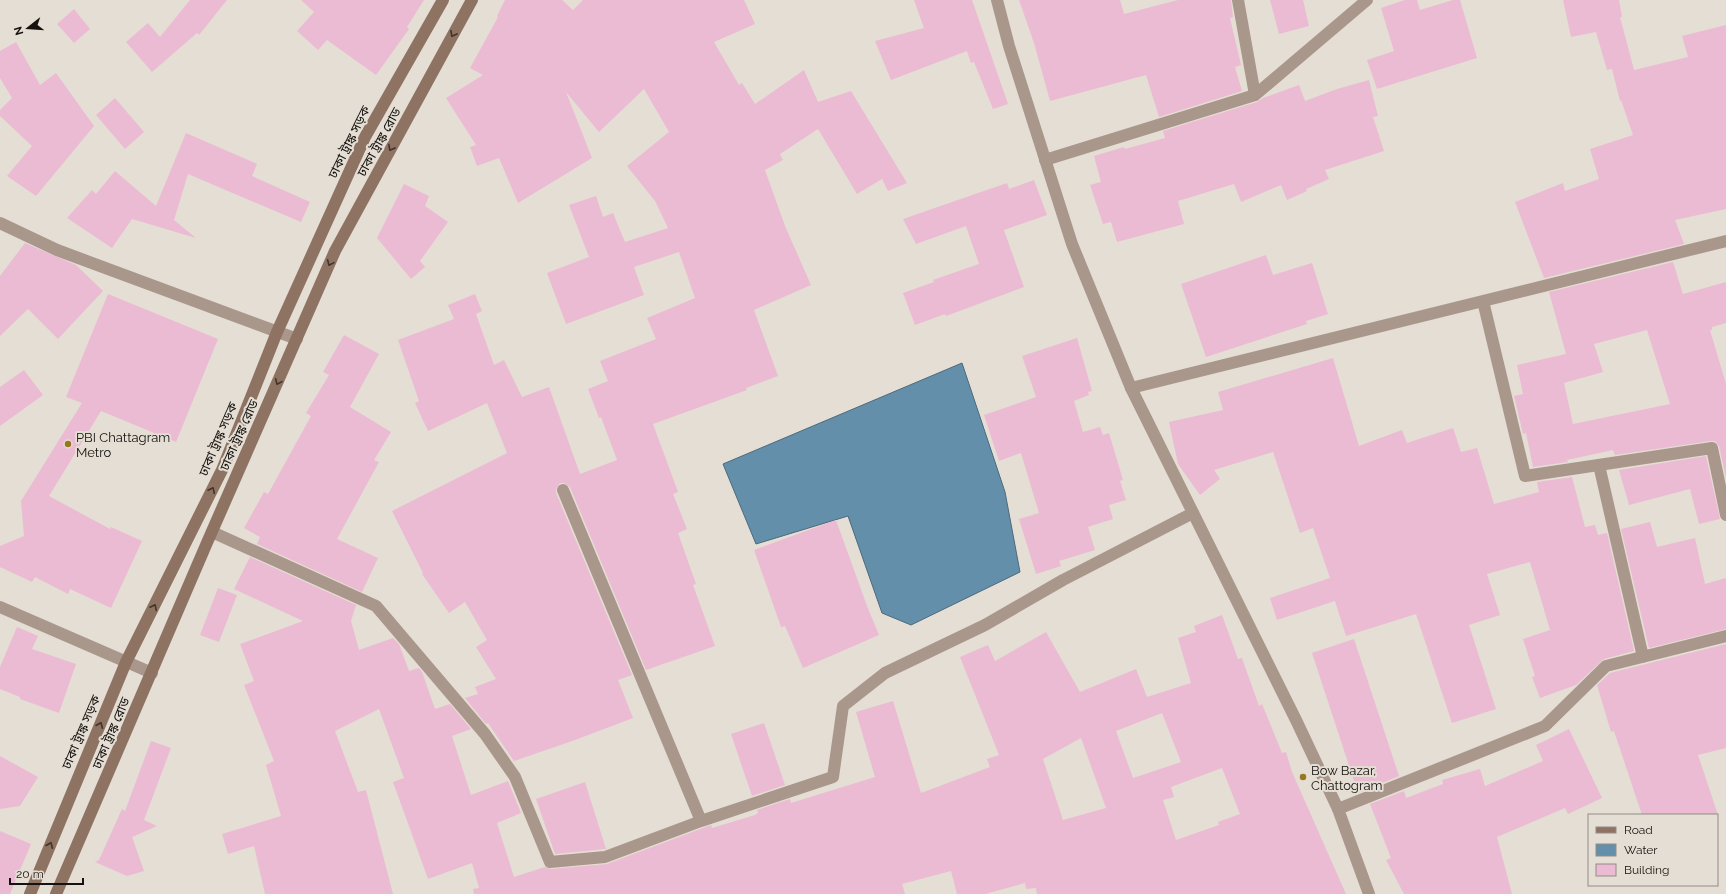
<svg xmlns="http://www.w3.org/2000/svg" width="1726" height="894" font-family="Raleway,'Noto Sans Bengali',sans-serif">
<rect width="100%" height="100%" fill="#e5ded4"/>
<path fill="#638faa" stroke="#4c6a7c" d="M 962,363 L 1005,492 L 1020,572 L 911,625 L 882,613 L 848,516 L 756,544 L 723,464 Z"/>
<path fill="#ebbbd3" fill-rule="evenodd" d="M 190,0 L 227,0 L 199,35 L 197,33 L 152,72 L 126,42 L 148,23 L 160,37 Z
M 301,0 L 424,0 L 407,27 L 409,29 L 376,75 L 327,40 L 318,50 L 297,31 L 314,12 Z
M 505,0 L 562,0 L 573,10 L 583,0 L 744,0 L 755,24 L 714,42 L 739,85 L 742,83 L 755,104 L 804,70 L 818,102 L 851,91 L 907,183 L 888,191 L 882,179 L 857,194 L 818,129 L 780,154 L 783,160 L 765,170 L 785,226 L 811,285 L 754,310 L 778,376 L 746,388 L 747,390 L 653,424 L 678,492 L 673,494 L 687,529 L 678,533 L 696,584 L 693,585 L 715,646 L 646,670 L 570,487 L 564,483 L 560,483 L 556,489 L 556,493 L 632,675 L 618,680 L 633,718 L 575,740 L 514,761 L 488,723 L 486,724 L 465,698 L 478,694 L 475,687 L 496,679 L 476,647 L 487,640 L 465,602 L 449,613 L 422,574 L 423,573 L 392,511 L 507,453 L 487,403 L 428,431 L 415,403 L 419,401 L 398,340 L 454,319 L 448,305 L 475,294 L 482,311 L 476,314 L 494,365 L 504,360 L 522,397 L 549,387 L 580,474 L 617,460 L 601,417 L 599,418 L 588,389 L 608,381 L 600,361 L 656,339 L 647,318 L 695,298 L 679,252 L 634,267 L 644,295 L 566,324 L 547,273 L 589,257 L 569,205 L 596,196 L 603,217 L 613,213 L 625,242 L 668,228 L 655,201 L 627,166 L 669,132 L 644,89 L 599,132 L 566,92 L 592,158 L 518,203 L 499,158 L 477,166 L 470,147 L 476,145 L 446,98 L 483,75 L 470,68 L 498,17 L 497,16 Z
M 914,0 L 972,0 L 1008,104 L 993,109 L 974,62 L 971,63 L 967,51 L 891,80 L 875,41 L 924,28 Z
M 1019,0 L 1120,0 L 1124,14 L 1178,0 L 1231,0 L 1233,17 L 1230,18 L 1241,65 L 1235,67 L 1242,91 L 1159,117 L 1146,75 L 1050,101 L 1034,43 Z
M 1270,0 L 1303,0 L 1309,26 L 1279,34 Z
M 1405,0 L 1417,0 L 1420,10 L 1453,0 L 1460,0 L 1477,58 L 1377,89 L 1367,60 L 1394,51 L 1381,8 Z
M 1563,0 L 1619,0 L 1622,17 L 1620,17 L 1634,70 L 1688,57 L 1682,36 L 1726,25 L 1726,209 L 1675,220 L 1684,244 L 1544,278 L 1515,202 L 1563,183 L 1565,191 L 1599,179 L 1590,149 L 1633,135 L 1621,100 L 1620,101 L 1612,69 L 1607,70 L 1596,32 L 1571,37 Z
M 74,9 L 90,29 L 74,43 L 57,24 Z
M 16,42 L 40,85 L 56,73 L 94,126 L 36,196 L 7,176 L 32,146 L 0,116 L 0,110 L 12,98 L 0,78 L 0,51 Z
M 1369,80 L 1378,116 L 1373,117 L 1384,151 L 1325,170 L 1329,179 L 1306,189 L 1307,191 L 1287,200 L 1281,185 L 1241,202 L 1234,184 L 1178,201 L 1184,224 L 1117,242 L 1111,222 L 1103,224 L 1090,185 L 1101,182 L 1094,156 L 1124,147 L 1125,149 L 1165,138 L 1163,131 L 1257,102 L 1263,98 L 1299,85 L 1305,101 L 1337,89 Z
M 115,98 L 144,132 L 125,149 L 96,115 Z
M 186,133 L 257,164 L 252,176 L 310,202 L 301,222 L 188,174 L 174,220 L 196,238 L 132,219 L 112,248 L 67,218 L 92,190 L 96,194 L 115,171 L 156,206 Z
M 1034,180 L 1047,215 L 1004,230 L 1024,287 L 946,316 L 945,314 L 915,325 L 903,293 L 934,282 L 933,280 L 979,264 L 966,226 L 916,244 L 903,219 L 1007,183 L 1009,189 Z
M 404,184 L 429,196 L 425,206 L 448,222 L 420,261 L 425,267 L 411,279 L 377,238 Z
M 25,243 L 76,265 L 103,291 L 58,339 L 28,309 L 0,336 L 0,276 Z
M 1266,255 L 1273,275 L 1312,263 L 1328,314 L 1306,321 L 1307,324 L 1206,357 L 1181,284 Z
M 1673,262 L 1683,294 L 1726,282 L 1726,323 L 1712,327 L 1712,330 L 1710,330 L 1726,384 L 1726,478 L 1719,446 L 1715,441 L 1711,441 L 1615,455 L 1613,450 L 1567,460 L 1568,462 L 1533,467 L 1526,433 L 1523,434 L 1514,396 L 1523,394 L 1517,365 L 1566,354 L 1549,292 ZM 1647,330 L 1670,404 L 1573,424 L 1564,383 L 1603,372 L 1594,344 Z
M 108,294 L 218,339 L 176,442 L 101,411 L 49,496 L 110,529 L 111,527 L 142,541 L 111,608 L 70,589 L 68,594 L 35,577 L 32,582 L 0,567 L 0,546 L 24,536 L 21,501 L 82,403 L 66,397 Z
M 344,335 L 379,354 L 350,407 L 391,432 L 374,460 L 379,462 L 337,539 L 378,558 L 362,592 L 257,544 L 260,537 L 244,528 L 264,492 L 268,494 L 311,416 L 306,413 L 329,375 L 323,372 Z
M 1077,338 L 1092,391 L 1088,392 L 1089,395 L 1074,401 L 1083,432 L 1100,427 L 1103,435 L 1109,433 L 1123,480 L 1120,481 L 1126,500 L 1109,505 L 1113,519 L 1088,527 L 1095,550 L 1059,561 L 1061,566 L 1036,574 L 1019,519 L 1039,513 L 1021,453 L 999,461 L 984,415 L 1036,397 L 1022,356 Z
M 1333,358 L 1359,446 L 1402,430 L 1407,443 L 1453,428 L 1461,452 L 1477,448 L 1494,504 L 1539,492 L 1537,482 L 1572,477 L 1585,527 L 1595,525 L 1598,535 L 1607,533 L 1634,651 L 1604,659 L 1576,685 L 1540,698 L 1532,677 L 1535,676 L 1523,639 L 1550,630 L 1530,562 L 1487,574 L 1500,615 L 1469,625 L 1496,709 L 1452,723 L 1416,614 L 1346,636 L 1335,601 L 1277,620 L 1270,598 L 1330,578 L 1313,528 L 1300,533 L 1273,452 L 1214,470 L 1220,479 L 1200,495 L 1178,464 L 1169,422 L 1223,410 L 1218,392 Z
M 24,370 L 43,395 L 0,426 L 0,387 Z
M 1706,456 L 1720,519 L 1699,524 L 1690,489 L 1629,505 L 1619,470 Z
M 836,520 L 867,606 L 879,635 L 803,668 L 785,626 L 781,627 L 754,550 Z
M 1650,522 L 1657,547 L 1695,538 L 1705,584 L 1726,578 L 1726,629 L 1649,648 L 1621,529 Z
M 250,557 L 356,605 L 351,621 L 359,650 L 393,638 L 399,644 L 409,671 L 419,668 L 422,672 L 435,709 L 450,704 L 471,729 L 452,736 L 471,795 L 508,781 L 521,813 L 497,823 L 514,877 L 545,867 L 551,869 L 607,864 L 711,825 L 712,828 L 755,815 L 758,813 L 757,810 L 790,799 L 791,803 L 875,777 L 856,712 L 893,701 L 921,793 L 990,767 L 987,759 L 999,755 L 960,657 L 988,645 L 995,661 L 1046,632 L 1080,692 L 1136,669 L 1147,697 L 1191,683 L 1178,638 L 1196,632 L 1194,626 L 1222,615 L 1238,659 L 1242,658 L 1259,706 L 1262,704 L 1282,753 L 1286,752 L 1292,772 L 1346,894 L 1037,894 L 1036,888 L 1026,889 L 1025,883 L 985,894 L 957,894 L 951,871 L 902,884 L 905,894 L 474,894 L 473,889 L 479,888 L 472,863 L 428,879 L 393,782 L 404,778 L 379,709 L 335,731 L 358,792 L 366,790 L 393,894 L 265,894 L 254,846 L 228,854 L 222,834 L 281,816 L 266,765 L 274,761 L 244,685 L 254,681 L 240,644 L 303,621 L 234,589 ZM 1162,713 L 1181,762 L 1133,778 L 1116,731 ZM 1081,738 L 1106,808 L 1063,820 L 1043,759 ZM 1222,768 L 1240,814 L 1218,822 L 1219,825 L 1176,840 L 1163,800 L 1174,797 L 1171,787 Z
M 218,588 L 237,595 L 219,642 L 200,635 Z
M 17,627 L 38,636 L 32,649 L 76,664 L 59,713 L 20,699 L 20,697 L 0,689 L 0,667 Z
M 1354,639 L 1399,776 L 1358,793 L 1312,653 Z
M 1726,644 L 1726,748 L 1698,755 L 1718,815 L 1642,815 L 1614,731 L 1611,732 L 1597,685 L 1610,673 Z
M 764,723 L 785,785 L 752,796 L 731,734 Z
M 1569,729 L 1602,798 L 1568,814 L 1565,808 L 1497,837 L 1512,894 L 1404,894 L 1386,860 L 1391,858 L 1370,804 L 1404,791 L 1406,798 L 1443,784 L 1442,780 L 1480,769 L 1485,786 L 1543,761 L 1536,745 Z
M 151,741 L 171,748 L 144,820 L 157,826 L 132,837 L 144,871 L 127,876 L 95,862 L 99,860 L 122,809 L 125,811 Z
M 0,756 L 38,777 L 20,806 L 0,809 Z
M 585,782 L 606,849 L 555,854 L 536,799 Z
M 0,831 L 31,844 L 10,894 L 0,894 Z"/>
<g fill="none" stroke-linecap="round" stroke-linejoin="round">
<path stroke="#aa978b" stroke-width="12" d="M 1238,0 L 1255,95
M 1045,160 L 1255,95 L 1367,0
M 0,223 L 57,250 L 297,339
M 1483,301 L 1525,476 L 1712,448 L 1726,515
M 1131,388 L 1726,241
M 1599,465 L 1643,657
M 563,490 L 701,821
M 212,532 L 376,606 L 485,734 L 515,777 L 550,862 L 605,857 L 701,821 L 833,777 L 843,706 L 885,673 L 985,625 L 1063,580 L 1193,513
M 0,607 L 152,673
M 1338,809 L 1545,726 L 1606,666 L 1726,636"/>
<path stroke="#aa978b" stroke-width="12" d="M 997,0 L 1009,46 L 1072,244 L 1131,388 L 1296,720 L 1338,809 L 1369,894"/>
<path stroke="#8f7362" stroke-width="12" d="M 30,894 L 126,662 L 222,470 L 277,332 L 365,137 L 443,0
M 56,894 L 206,545 L 335,251 L 472,0"/>
</g>
<defs><path id="oneway-chevron" d="M-2-3.5L2.5 0L-2 3.5" fill="none" stroke-width="1.6" stroke-linecap="round" stroke-linejoin="round"/></defs>
<g stroke="#40342c">
<use href="#oneway-chevron" transform="translate(453 34) rotate(119)"/>
<use href="#oneway-chevron" transform="translate(391 148) rotate(119)"/>
<use href="#oneway-chevron" transform="translate(330 263) rotate(114)"/>
<use href="#oneway-chevron" transform="translate(278 382) rotate(114)"/>
<use href="#oneway-chevron" transform="translate(212 490) rotate(-64)"/>
<use href="#oneway-chevron" transform="translate(154 607) rotate(-64)"/>
<use href="#oneway-chevron" transform="translate(100 725) rotate(-67)"/>
<use href="#oneway-chevron" transform="translate(50 845) rotate(-67)"/>
</g>
<g fill="#977820" stroke="#e5ded4" stroke-width="1.5">
<circle cx="68" cy="444" r="4"/>
<circle cx="1303" cy="777" r="4"/>
</g>
<g text-anchor="middle" dominant-baseline="central" stroke-width="4" stroke-linejoin="round" paint-order="stroke">
<g font-size="13" fill="#15120f" stroke="#e5ded4">
<text transform="translate(349 142) rotate(-64)">ঢাকা ট্রাঙ্ক সড়ক</text>
<text transform="translate(379 142) rotate(-61)">ঢাকা ট্রাঙ্ক রোড</text>
<text transform="translate(239 435) rotate(-66)">ঢাকা ট্রাঙ্ক রোড</text>
<text transform="translate(218 439) rotate(-67)">ঢাকা ট্রাঙ্ক সড়ক</text>
<text transform="translate(81 732) rotate(-67)">ঢাকা ট্রাঙ্ক সড়ক</text>
<text transform="translate(111 733) rotate(-67)">ঢাকা ট্রাঙ্ক রোড</text>
</g>
<g font-size="13" fill="#15120f" stroke="#e5ded4" text-anchor="start">
<text x="76" y="437">PBI Chattagram<tspan x="76" dy="15">Metro</tspan></text>
<text x="1311" y="770">Bow Bazar,<tspan x="1311" dy="15">Chattogram</tspan></text>
</g>
</g>
<rect x="1588" y="814" width="130" height="72" fill="#e5ded4" stroke="#928c85"/>
<rect x="1596" y="827" width="20" height="6" fill="#8f7362" stroke="#928c85"/>
<text x="1624" y="834" font-size="12" fill="#15120f">Road</text>
<rect x="1596" y="844" width="20" height="12" fill="#638faa" stroke="#928c85"/>
<text x="1624" y="854" font-size="12" fill="#15120f">Water</text>
<rect x="1596" y="864" width="20" height="12" fill="#ebbbd3" stroke="#928c85"/>
<text x="1624" y="874" font-size="12" fill="#15120f">Building</text>
<g transform="translate(28 28) rotate(253)" stroke="#e5ded4" stroke-width="3" paint-order="stroke">
<path d="M0-3L7 15L0 10L-7 15Z" fill="#15120f"/>
<text y="-6" font-size="11" font-weight="bold" text-anchor="middle" fill="#15120f">N</text>
</g>
<path d="M10 878v6h73v-6" fill="none" stroke="#15120f" stroke-width="2"/>
<text x="16" y="878" font-size="12" fill="#15120f" stroke="#e5ded4" stroke-width="3" paint-order="stroke">20 m</text>
</svg>
